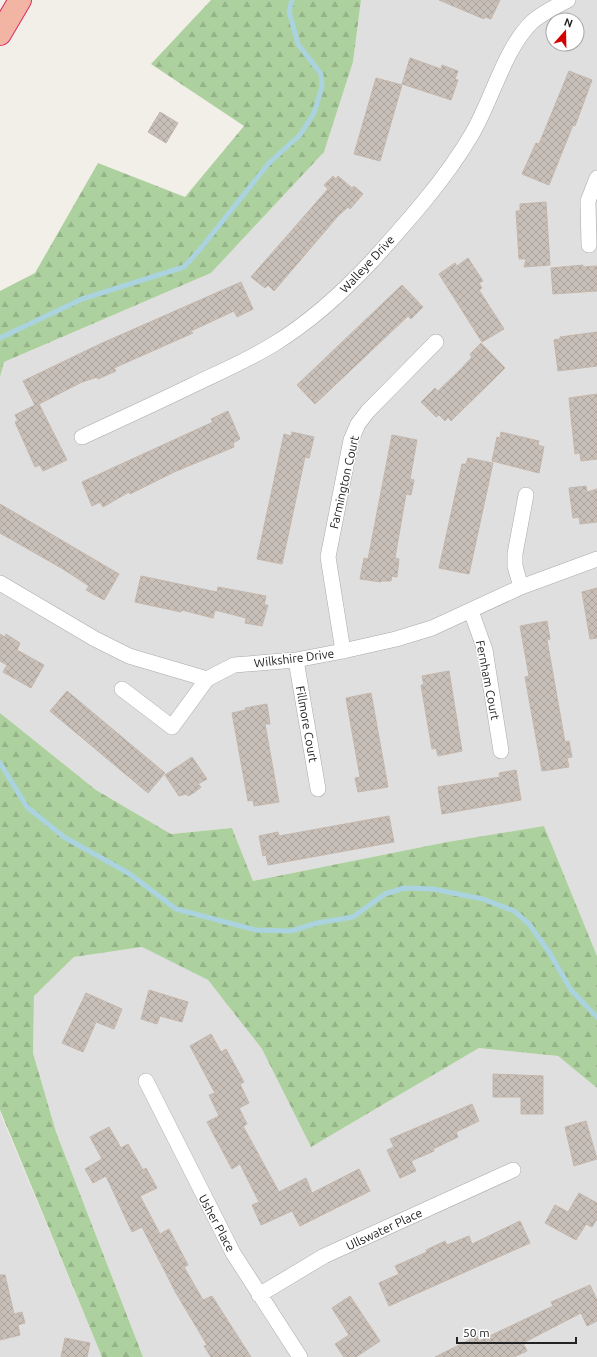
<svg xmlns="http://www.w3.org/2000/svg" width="597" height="1357" font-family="Ubuntu,sans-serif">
<defs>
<pattern id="forest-firs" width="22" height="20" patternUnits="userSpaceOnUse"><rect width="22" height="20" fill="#add19e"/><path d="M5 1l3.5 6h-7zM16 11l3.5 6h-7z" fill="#95b388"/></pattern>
<pattern id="building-cross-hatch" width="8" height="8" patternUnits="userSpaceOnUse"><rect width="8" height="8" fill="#c7bfb8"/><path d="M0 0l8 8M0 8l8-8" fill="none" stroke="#aba49e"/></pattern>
</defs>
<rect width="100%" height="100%" fill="#f2efe9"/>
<path fill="#e0dfdf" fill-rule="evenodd" d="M 361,0 L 597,0 L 597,956 L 544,826 L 447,842 L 253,881 L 232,828 L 171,834 L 96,790 L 0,713 L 0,377 L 4,362 L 211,273 L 324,152 L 353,62 ZM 553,20 L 577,20 L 577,44 L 553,44 Z
M 142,947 L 208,980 L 262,1049 L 311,1147 L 479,1048 L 558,1056 L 597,1088 L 597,1357 L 143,1357 L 56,1132 L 33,1053 L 34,996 L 74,957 Z
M 0,1110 L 1,1115 L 102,1357 L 0,1357 Z"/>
<path fill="url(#forest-firs)" d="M 211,0 L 361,0 L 353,62 L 324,152 L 211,273 L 4,362 L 0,377 L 0,291 L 35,273 L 98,163 L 185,197 L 244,126 L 151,64 Z
M 0,713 L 96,790 L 171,834 L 232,828 L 253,881 L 447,842 L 544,826 L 597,956 L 597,1088 L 558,1056 L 479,1048 L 311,1147 L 262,1049 L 208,980 L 142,947 L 74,957 L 34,996 L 33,1053 L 56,1132 L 143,1357 L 102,1357 L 0,1110 Z"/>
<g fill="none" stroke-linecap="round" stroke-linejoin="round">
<path stroke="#aad3df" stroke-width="5" d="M 0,338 L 82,299 L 184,267 L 201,248 L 269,163 L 300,135 L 314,113 L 322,87 L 321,74 L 298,44 L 289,11 L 292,0
M 0,763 L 27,807 L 64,837 L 130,874 L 176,909 L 256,930 L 291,931 L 317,923 L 353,917 L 385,894 L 404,888 L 433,889 L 483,899 L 514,911 L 529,924 L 549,952 L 571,990 L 597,1017"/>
</g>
<path fill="url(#building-cross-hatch)" stroke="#c4b6ab" d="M 439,0 L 500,0 L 491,19 L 485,17 L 484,19 Z
M 410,58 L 441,69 L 442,65 L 458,71 L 455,79 L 458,80 L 451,100 L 402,84 Z
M 569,71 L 592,80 L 575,126 L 573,125 L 549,185 L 522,174 L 536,143 L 539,144 Z
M 376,78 L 402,85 L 380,161 L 354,154 Z
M 160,112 L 178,123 L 166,143 L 148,132 Z
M 333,176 L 336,179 L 338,176 L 352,188 L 354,186 L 363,194 L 350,209 L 348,207 L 338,216 L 274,291 L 268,285 L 265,288 L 251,277 L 328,189 L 324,185 Z
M 546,202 L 550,265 L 524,267 L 526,259 L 519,259 L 516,211 L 520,211 L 520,204 Z
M 468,258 L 483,281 L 479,283 L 482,288 L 479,290 L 504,329 L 482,342 L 439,274 L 455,263 L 457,266 Z
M 583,265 L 583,267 L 597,266 L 597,291 L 553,294 L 551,268 Z
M 241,282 L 253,309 L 237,317 L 234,311 L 191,331 L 193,333 L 114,368 L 116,371 L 98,379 L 97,377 L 82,382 L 39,404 L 67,460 L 43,471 L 40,465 L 35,467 L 15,422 L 18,421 L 15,415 L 35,405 L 23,381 L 100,344 Z
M 402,285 L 423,307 L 411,319 L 408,316 L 315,404 L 297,385 Z
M 597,332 L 597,366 L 558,371 L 554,340 L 560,339 L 560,337 Z
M 481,343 L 505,368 L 451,421 L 448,417 L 445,421 L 439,415 L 436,417 L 421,402 L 435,388 L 438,391 L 460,370 L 472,357 L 470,354 Z
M 597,394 L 597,459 L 581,461 L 580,453 L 575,454 L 569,398 Z
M 228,411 L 240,439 L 233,443 L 234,447 L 174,472 L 130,494 L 129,492 L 103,507 L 100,502 L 92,506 L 82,482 L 213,422 L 211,419 Z
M 292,432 L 314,437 L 309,458 L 305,457 L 282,564 L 257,559 L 284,434 L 291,436 Z
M 501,432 L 539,441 L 538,445 L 544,447 L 539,473 L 492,461 L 497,437 L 500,438 Z
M 392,435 L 417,440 L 410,479 L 414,480 L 411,495 L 406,494 L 395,558 L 399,559 L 397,577 L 392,576 L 391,581 L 381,581 L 381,582 L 360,579 L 364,558 L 368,559 Z
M 468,458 L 493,463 L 469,574 L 439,568 L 462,464 L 466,464 Z
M 586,486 L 587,492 L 597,489 L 597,522 L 580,524 L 579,517 L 573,518 L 569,488 Z
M 0,504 L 119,574 L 104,600 L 86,590 L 89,586 L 63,569 L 0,533 Z
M 141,576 L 217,592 L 218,587 L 266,596 L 264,605 L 268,605 L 262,626 L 245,623 L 246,618 L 215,610 L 213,618 L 182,610 L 181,612 L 135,602 Z
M 597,588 L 597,638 L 590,639 L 582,592 Z
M 547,621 L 550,639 L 547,640 L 565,742 L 569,741 L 572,757 L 567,758 L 569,767 L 542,771 L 525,677 L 529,676 L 520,626 Z
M 0,634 L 5,637 L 6,634 L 20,643 L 17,650 L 44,665 L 31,688 L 3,672 L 7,665 L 0,661 Z
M 449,671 L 462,751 L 438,756 L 436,748 L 432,749 L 421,685 L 424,685 L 422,676 Z
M 67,691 L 165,773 L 148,793 L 50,711 Z
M 371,693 L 388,787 L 358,792 L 355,778 L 360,777 L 346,698 Z
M 267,704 L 270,724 L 265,724 L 279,802 L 254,806 L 253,800 L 248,801 L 232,713 L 246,710 L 245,708 Z
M 192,757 L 207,779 L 198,784 L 201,787 L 195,792 L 188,796 L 186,794 L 179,796 L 165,775 Z
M 516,770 L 521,800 L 442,814 L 438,787 L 500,777 L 499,773 Z
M 389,816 L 394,842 L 268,865 L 266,855 L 263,856 L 259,836 L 278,832 L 279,836 Z
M 149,990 L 188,1002 L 182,1022 L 160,1016 L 157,1024 L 141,1019 Z
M 86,993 L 122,1009 L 114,1029 L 96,1022 L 83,1052 L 62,1043 Z
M 211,1034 L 221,1052 L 226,1049 L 244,1082 L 240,1084 L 249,1103 L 239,1108 L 247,1124 L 243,1126 L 279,1192 L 306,1178 L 312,1193 L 359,1169 L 370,1191 L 300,1226 L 292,1211 L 261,1225 L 252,1205 L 259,1202 L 240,1164 L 232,1169 L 207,1122 L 219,1116 L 209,1095 L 215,1093 L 190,1046 Z
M 493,1074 L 543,1076 L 543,1114 L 521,1114 L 521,1097 L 493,1097 Z
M 472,1104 L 479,1121 L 456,1132 L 458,1137 L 433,1149 L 434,1151 L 411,1161 L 416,1171 L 400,1178 L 387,1150 L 394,1147 L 390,1139 Z
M 586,1121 L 597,1159 L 574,1166 L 565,1127 Z
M 109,1127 L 121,1148 L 128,1144 L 143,1170 L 146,1168 L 157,1188 L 140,1196 L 160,1234 L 169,1229 L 188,1265 L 184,1267 L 203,1300 L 212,1296 L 251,1357 L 211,1357 L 204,1346 L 207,1345 L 176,1293 L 142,1227 L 132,1232 L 106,1176 L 93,1183 L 85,1169 L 102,1159 L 90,1137 Z
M 579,1193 L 597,1203 L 597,1219 L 592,1227 L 586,1224 L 576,1240 L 545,1223 L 555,1205 L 568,1212 Z
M 520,1221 L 530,1243 L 389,1306 L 379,1283 L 399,1274 L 395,1266 L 427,1252 L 426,1250 L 445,1241 L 447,1245 L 469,1236 L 472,1244 Z
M 0,1275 L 5,1275 L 14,1314 L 22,1312 L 25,1323 L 18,1325 L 20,1335 L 0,1340 Z
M 590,1285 L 597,1300 L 597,1321 L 587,1326 L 581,1313 L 523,1343 L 527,1351 L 514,1357 L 435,1357 L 477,1336 L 479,1341 L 553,1306 L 551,1302 Z
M 350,1296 L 380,1341 L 356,1357 L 344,1357 L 335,1344 L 349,1335 L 332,1308 Z
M 65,1338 L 90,1343 L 87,1357 L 61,1357 Z"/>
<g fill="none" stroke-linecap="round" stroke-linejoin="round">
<defs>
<path id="minor" d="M 589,245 L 588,201 L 597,178
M 82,437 C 119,420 156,403 193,385 C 220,372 248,360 274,344 C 310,322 343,292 372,261 C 408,221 445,180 472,134 C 492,100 505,47 533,21 C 544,12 556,6 568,0
M 0,583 L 95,639 L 129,656 L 207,679 L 234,665 L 296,660 L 343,651 L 396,639 L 432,628 L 521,587 L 597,559
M 521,587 L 515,566 L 515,554 L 526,495
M 471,611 L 485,650 L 501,751
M 343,651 L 328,557 L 351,440 L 358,424 L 368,411 L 436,342
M 296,660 L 318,789
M 122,689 L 172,727 L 207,679
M 146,1081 L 233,1253 L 300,1357
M 259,1295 L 324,1256 L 513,1170"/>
<path id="trunk" d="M 0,34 L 20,0"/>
</defs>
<use href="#minor" stroke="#a9a9a9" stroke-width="16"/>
<use href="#trunk" stroke="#dc2a67" stroke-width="24"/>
<use href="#minor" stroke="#fff" stroke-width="15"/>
<use href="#trunk" stroke="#f2b4a3" stroke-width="22"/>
</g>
<g text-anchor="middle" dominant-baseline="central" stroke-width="3" stroke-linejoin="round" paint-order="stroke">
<g font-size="12" fill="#222" stroke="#fff">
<text transform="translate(367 264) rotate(-47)">Walleye Drive</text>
<text transform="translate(344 482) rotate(-77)">Farmington Court</text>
<text transform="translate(294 658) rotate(-7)">Wilkshire Drive</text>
<text transform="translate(488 680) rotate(79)">Fernham Court</text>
<text transform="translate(307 724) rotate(80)">Fillmore Court</text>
<text transform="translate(217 1223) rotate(62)">Usher Place</text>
<text transform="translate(384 1229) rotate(-25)">Ullswater Place</text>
</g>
</g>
<g transform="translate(565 32) rotate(20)"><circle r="19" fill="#ffffff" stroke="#a7a7a7"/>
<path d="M0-3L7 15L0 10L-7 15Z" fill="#d40000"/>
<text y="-6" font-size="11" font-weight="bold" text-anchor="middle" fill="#222222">N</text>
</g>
<path d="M457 1337v6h119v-6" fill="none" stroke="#222222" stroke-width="2"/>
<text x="463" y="1337" font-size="12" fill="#222222" stroke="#ffffff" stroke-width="3" paint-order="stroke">50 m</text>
</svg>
